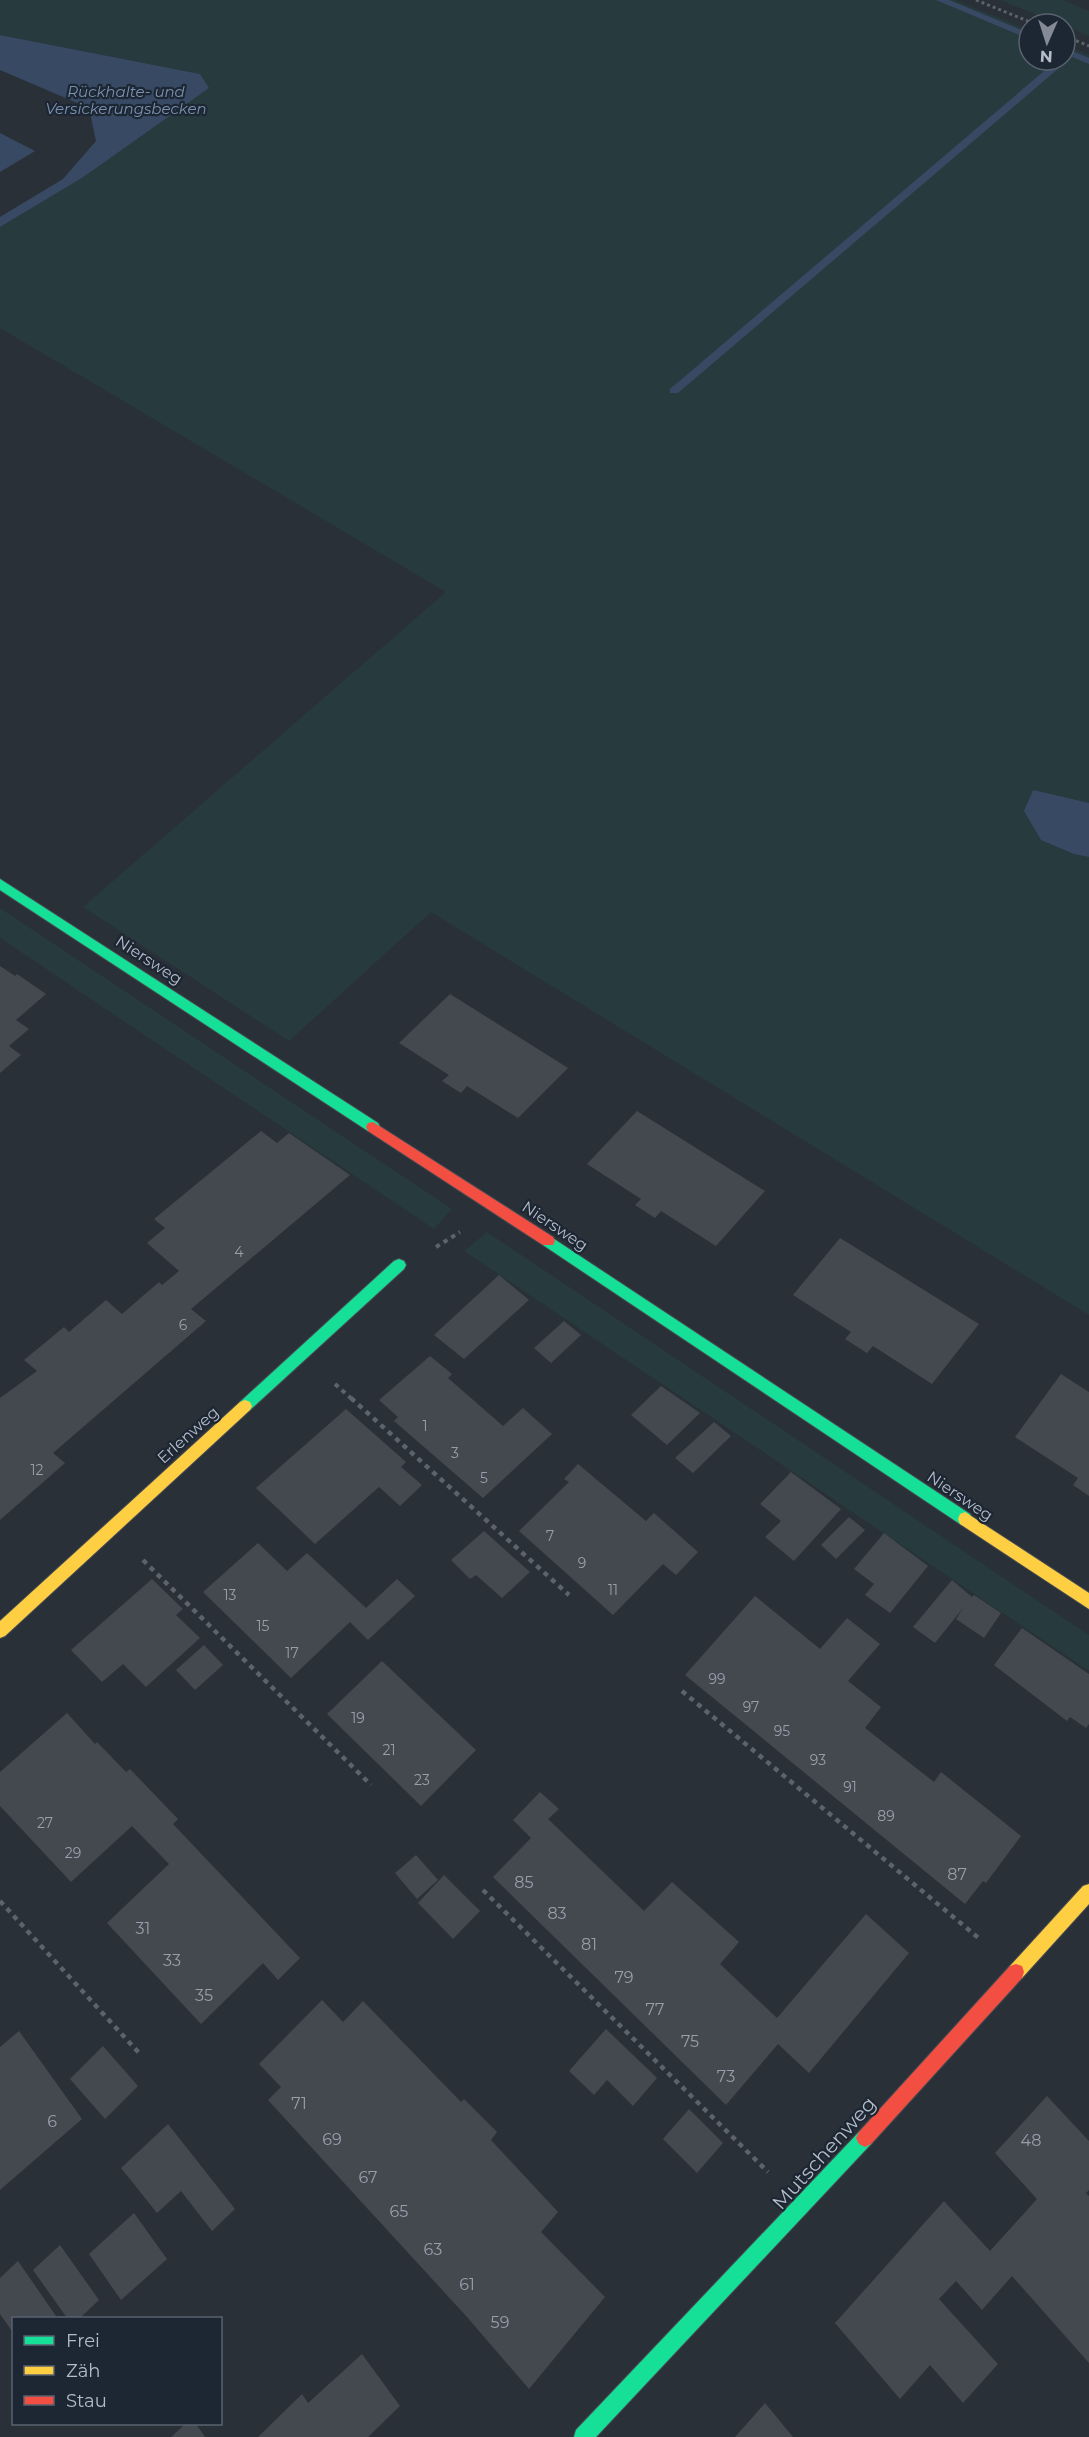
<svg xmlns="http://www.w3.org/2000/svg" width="1089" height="2437" font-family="Montserrat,sans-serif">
<rect width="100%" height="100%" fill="#2a3038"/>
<path fill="#273a3e" d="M 0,0 L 955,0 L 1029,30 L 1029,60 L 1065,60 L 1065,45 L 1089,55 L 1089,803 L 1080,803 L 1074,854 L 1089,857 L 1089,1315 L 431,912 L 289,1041 L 83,907 L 446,592 L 0,328 L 0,227 L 82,178 L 200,74 L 0,35 Z
M 1000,0 L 1063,0 L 1089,11 L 1089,36 L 1065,26 L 1065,24 L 1060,24 Z
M 0,908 L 452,1209 L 434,1229 L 0,938 Z
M 487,1232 L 1089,1635 L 1089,1671 L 464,1251 Z"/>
<path fill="#384963" d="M 0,35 L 200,74 L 209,88 L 82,178 L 0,227 L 0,217 L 63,179 L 96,141 L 89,108 L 0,70 Z
M 0,133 L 35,151 L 0,172 Z
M 1033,790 L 1089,803 L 1089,857 L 1074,854 L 1041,840 L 1024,811 Z"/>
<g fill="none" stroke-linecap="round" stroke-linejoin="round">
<path fill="#384963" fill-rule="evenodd" d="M 936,0 L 949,0 L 1029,33 L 1029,39 Z
M 1065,48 L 1089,58 L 1089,64 L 1065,54 Z
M 1065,58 L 1068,60 L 1066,62 L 678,393 L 670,393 L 670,389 L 1057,60 L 1065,60 Z"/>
</g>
<path fill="#444950" d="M 0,966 L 15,976 L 17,974 L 46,994 L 16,1020 L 29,1029 L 9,1046 L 21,1055 L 0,1073 Z
M 450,994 L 568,1068 L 518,1118 L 467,1086 L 461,1093 L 442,1081 L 449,1075 L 399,1043 Z
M 637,1111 L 765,1191 L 716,1246 L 661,1211 L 655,1218 L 635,1205 L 641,1199 L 587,1164 Z
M 261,1131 L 277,1143 L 289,1133 L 350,1175 L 191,1309 L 206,1321 L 53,1453 L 65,1463 L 0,1520 L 0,1398 L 37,1371 L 24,1360 L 64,1327 L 69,1332 L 106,1300 L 122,1314 L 159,1282 L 162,1285 L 179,1271 L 147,1243 L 165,1228 L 154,1219 Z
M 840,1238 L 979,1324 L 932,1384 L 873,1346 L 867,1353 L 845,1339 L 851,1332 L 793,1295 Z
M 499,1275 L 529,1300 L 464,1359 L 434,1335 Z
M 564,1321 L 581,1335 L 551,1363 L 534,1348 Z
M 430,1356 L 452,1374 L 448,1378 L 503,1426 L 523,1408 L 552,1434 L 483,1498 L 394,1421 L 398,1417 L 379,1400 Z
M 1061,1374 L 1089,1392 L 1089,1496 L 1073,1485 L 1078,1478 L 1015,1437 Z
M 661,1386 L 700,1413 L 667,1445 L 631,1415 Z
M 346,1409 L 406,1462 L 401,1467 L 422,1485 L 400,1506 L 379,1487 L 315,1544 L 256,1488 Z
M 714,1422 L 731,1436 L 693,1473 L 675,1458 Z
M 578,1464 L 646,1521 L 654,1513 L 698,1552 L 676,1575 L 663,1564 L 613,1615 L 519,1531 L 569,1482 L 564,1479 Z
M 791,1472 L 841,1509 L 794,1561 L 765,1537 L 781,1521 L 760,1504 Z
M 849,1517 L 865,1530 L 836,1559 L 821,1545 Z
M 484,1531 L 530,1572 L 502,1598 L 476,1575 L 470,1579 L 451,1560 Z
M 884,1533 L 928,1566 L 890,1613 L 865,1595 L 874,1584 L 854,1569 Z
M 258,1543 L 287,1571 L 307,1553 L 366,1608 L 397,1579 L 415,1596 L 368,1640 L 350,1622 L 291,1678 L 203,1592 Z
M 152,1579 L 183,1609 L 176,1615 L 200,1638 L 146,1687 L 123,1664 L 102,1682 L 71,1650 Z
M 952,1580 L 972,1597 L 974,1595 L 1001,1613 L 984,1638 L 956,1619 L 963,1608 L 935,1643 L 913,1627 Z
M 755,1596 L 820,1649 L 847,1618 L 880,1644 L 848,1681 L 881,1707 L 865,1728 L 934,1782 L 941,1772 L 1021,1836 L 986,1883 L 983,1881 L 965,1904 L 685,1675 Z
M 1022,1628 L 1089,1674 L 1089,1724 L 1086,1728 L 1070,1717 L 1067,1721 L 994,1665 Z
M 204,1645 L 223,1665 L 195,1690 L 176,1670 Z
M 382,1661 L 476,1750 L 421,1806 L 327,1714 Z
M 67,1713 L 95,1744 L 97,1742 L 126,1772 L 130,1769 L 178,1819 L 173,1824 L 300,1958 L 278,1980 L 263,1963 L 201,2024 L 107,1923 L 169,1864 L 132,1826 L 71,1882 L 0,1806 L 0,1772 Z
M 540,1792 L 559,1809 L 548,1819 L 644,1911 L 672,1882 L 739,1942 L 720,1964 L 777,2018 L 866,1914 L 909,1953 L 809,2073 L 778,2044 L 726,2105 L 493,1877 L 531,1838 L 513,1820 Z
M 416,1855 L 438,1880 L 417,1899 L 395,1873 Z
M 444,1875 L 480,1911 L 453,1939 L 418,1903 Z
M 322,2000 L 343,2022 L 363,2001 L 461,2102 L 464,2099 L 497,2132 L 491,2140 L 558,2212 L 541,2232 L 605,2297 L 529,2389 L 467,2317 L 268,2100 L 281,2087 L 259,2064 Z
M 606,2029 L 657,2078 L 633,2106 L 607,2080 L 594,2095 L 569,2071 Z
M 19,2031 L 82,2119 L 0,2190 L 0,2047 Z
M 103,2046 L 138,2086 L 105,2119 L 70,2079 Z
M 1047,2096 L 1089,2141 L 1089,2190 L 1086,2193 L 1089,2196 L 1089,2363 L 1012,2276 L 982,2310 L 956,2281 L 939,2299 L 998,2364 L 963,2403 L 930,2365 L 900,2399 L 835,2323 L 944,2201 L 990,2251 L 1037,2199 L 995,2153 Z
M 689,2109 L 723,2143 L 697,2173 L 663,2139 Z
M 168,2124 L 235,2209 L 212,2231 L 181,2191 L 157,2213 L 121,2168 Z
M 134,2213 L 167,2259 L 121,2300 L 89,2254 Z
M 60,2245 L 99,2300 L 80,2318 L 67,2318 L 33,2270 Z
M 18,2261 L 56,2316 L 53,2318 L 14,2318 L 14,2334 L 0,2314 L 0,2278 Z
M 362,2354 L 400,2406 L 368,2437 L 258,2437 L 302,2394 L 308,2403 Z
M 765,2403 L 793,2437 L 735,2437 Z
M 185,2424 L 196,2424 L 205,2437 L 171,2437 Z"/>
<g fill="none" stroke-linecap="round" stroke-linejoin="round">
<defs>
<path id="fast" d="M 0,879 L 378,1123 L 380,1127 L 378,1131 L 368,1131 L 0,890 Z
M 548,1235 L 970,1514 L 972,1519 L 970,1524 L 965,1526 L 960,1524 L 543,1245 L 541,1241 L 543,1237 Z
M 399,1259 L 404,1261 L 406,1265 L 404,1269 L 250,1410 L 245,1412 L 240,1410 L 238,1406 L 240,1402 L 394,1261 Z
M 865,2129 L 871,2132 L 874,2138 L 871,2144 L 596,2437 L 574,2437 L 576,2430 L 859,2132 Z"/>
<path id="slow" d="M 245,1400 L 250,1402 L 252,1406 L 250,1410 L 5,1636 L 0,1638 L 0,1621 L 240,1402 Z
M 965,1512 L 1089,1593 L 1089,1609 L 960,1524 L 958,1519 L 960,1514 Z
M 1089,1884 L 1089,1904 L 1022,1978 L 1016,1980 L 1010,1978 L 1008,1972 L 1010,1966 L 1083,1886 Z"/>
<path id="jam" d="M 373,1122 L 553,1237 L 555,1241 L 553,1245 L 543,1245 L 368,1131 L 366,1127 L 368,1123 Z
M 1016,1964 L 1022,1966 L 1024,1972 L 1022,1978 L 871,2144 L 865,2147 L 859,2144 L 856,2138 L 859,2132 L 1010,1966 Z"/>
</defs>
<use href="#fast" stroke="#484c53" stroke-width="2"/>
<use href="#slow" stroke="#484c53" stroke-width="2"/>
<use href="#jam" stroke="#484c53" stroke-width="2"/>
<path stroke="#5d636a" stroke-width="3" stroke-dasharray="3 3" stroke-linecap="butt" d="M 976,0 L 1035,24
M 1065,36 L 1089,46"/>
<path stroke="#5d636a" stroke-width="4" stroke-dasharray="4.5 4.5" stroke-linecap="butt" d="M 436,1247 L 460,1232
M 335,1384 L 353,1400"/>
<path stroke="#5d636a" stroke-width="4.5" stroke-dasharray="5 5" stroke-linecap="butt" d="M 351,1398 L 569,1595
M 143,1560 L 371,1785
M 682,1691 L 981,1940
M 483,1890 L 768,2172
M 0,1901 L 139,2053"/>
<use href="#fast" fill="#16e098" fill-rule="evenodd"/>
<use href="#slow" fill="#ffcf43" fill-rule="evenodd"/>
<use href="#jam" fill="#f24e42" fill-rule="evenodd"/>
</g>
<g text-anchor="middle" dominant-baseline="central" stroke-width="4.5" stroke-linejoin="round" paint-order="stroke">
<g font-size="14" fill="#989fab">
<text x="239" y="1252">4</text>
<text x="183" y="1325">6</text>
<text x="425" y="1426">1</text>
<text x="455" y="1453">3</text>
<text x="37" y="1470">12</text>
<text x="484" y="1478">5</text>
<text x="550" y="1536">7</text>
<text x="582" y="1563">9</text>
<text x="613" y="1590">11</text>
<text x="230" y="1595">13</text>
<text x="263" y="1626">15</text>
<text x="292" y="1653">17</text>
<text x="717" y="1679">99</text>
<text x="751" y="1707">97</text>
<text x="358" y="1718">19</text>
<text x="782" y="1731">95</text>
<text x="389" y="1750">21</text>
<text x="818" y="1760">93</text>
<text x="422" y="1780">23</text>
<text x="850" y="1787">91</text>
<text x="886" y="1816">89</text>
<text x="45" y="1823">27</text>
<text x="73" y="1853">29</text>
</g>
<g font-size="15" font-style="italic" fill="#7c92b1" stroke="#1d2633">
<text x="126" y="91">Rückhalte- und<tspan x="126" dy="17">Versickerungsbecken</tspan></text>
</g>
<g font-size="16" fill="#b4bcc9" stroke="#1d2633">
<text transform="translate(149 960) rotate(33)">Niersweg</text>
<text transform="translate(555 1226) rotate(34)">Niersweg</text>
<text transform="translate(188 1435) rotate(-42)">Erlenweg</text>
<text transform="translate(960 1496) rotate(34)">Niersweg</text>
</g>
<g font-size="16" fill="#989fab">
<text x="957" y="1874">87</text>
<text x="524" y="1882">85</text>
<text x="557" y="1913">83</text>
<text x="143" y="1928">31</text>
<text x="589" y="1944">81</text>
<text x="172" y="1960">33</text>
<text x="624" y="1977">79</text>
<text x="204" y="1995">35</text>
<text x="655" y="2009">77</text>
<text x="690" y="2041">75</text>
<text x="726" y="2076">73</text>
<text x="299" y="2103">71</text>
<text x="52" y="2121">6</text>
<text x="332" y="2139">69</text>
<text x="1031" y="2140">48</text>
<text x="368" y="2177">67</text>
<text x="399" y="2211">65</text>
<text x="433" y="2249">63</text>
<text x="467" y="2284">61</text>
<text x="500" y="2322">59</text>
</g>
<g font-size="20" fill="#b4bcc9" stroke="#1d2633">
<text transform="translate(824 2153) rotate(-48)">Mutschenweg</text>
</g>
</g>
<rect x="12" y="2317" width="210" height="108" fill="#1d2633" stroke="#59626f" stroke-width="1.5"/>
<rect x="24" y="2336" width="30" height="9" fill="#16e098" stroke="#59626f" stroke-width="1.5"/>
<text x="66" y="2347" font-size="18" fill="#b4bcc9">Frei</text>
<rect x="24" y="2366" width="30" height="9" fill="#ffcf43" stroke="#59626f" stroke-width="1.5"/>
<text x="66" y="2377" font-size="18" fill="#b4bcc9">Zäh</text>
<rect x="24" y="2396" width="30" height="9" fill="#f24e42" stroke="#59626f" stroke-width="1.5"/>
<text x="66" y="2407" font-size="18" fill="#b4bcc9">Stau</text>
<g transform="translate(1047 42) rotate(183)"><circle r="28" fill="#1d2633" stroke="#59626f" stroke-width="1.5"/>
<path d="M0-4.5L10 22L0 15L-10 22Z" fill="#848b96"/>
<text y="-9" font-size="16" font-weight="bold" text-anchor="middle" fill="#b4bcc9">N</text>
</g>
</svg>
